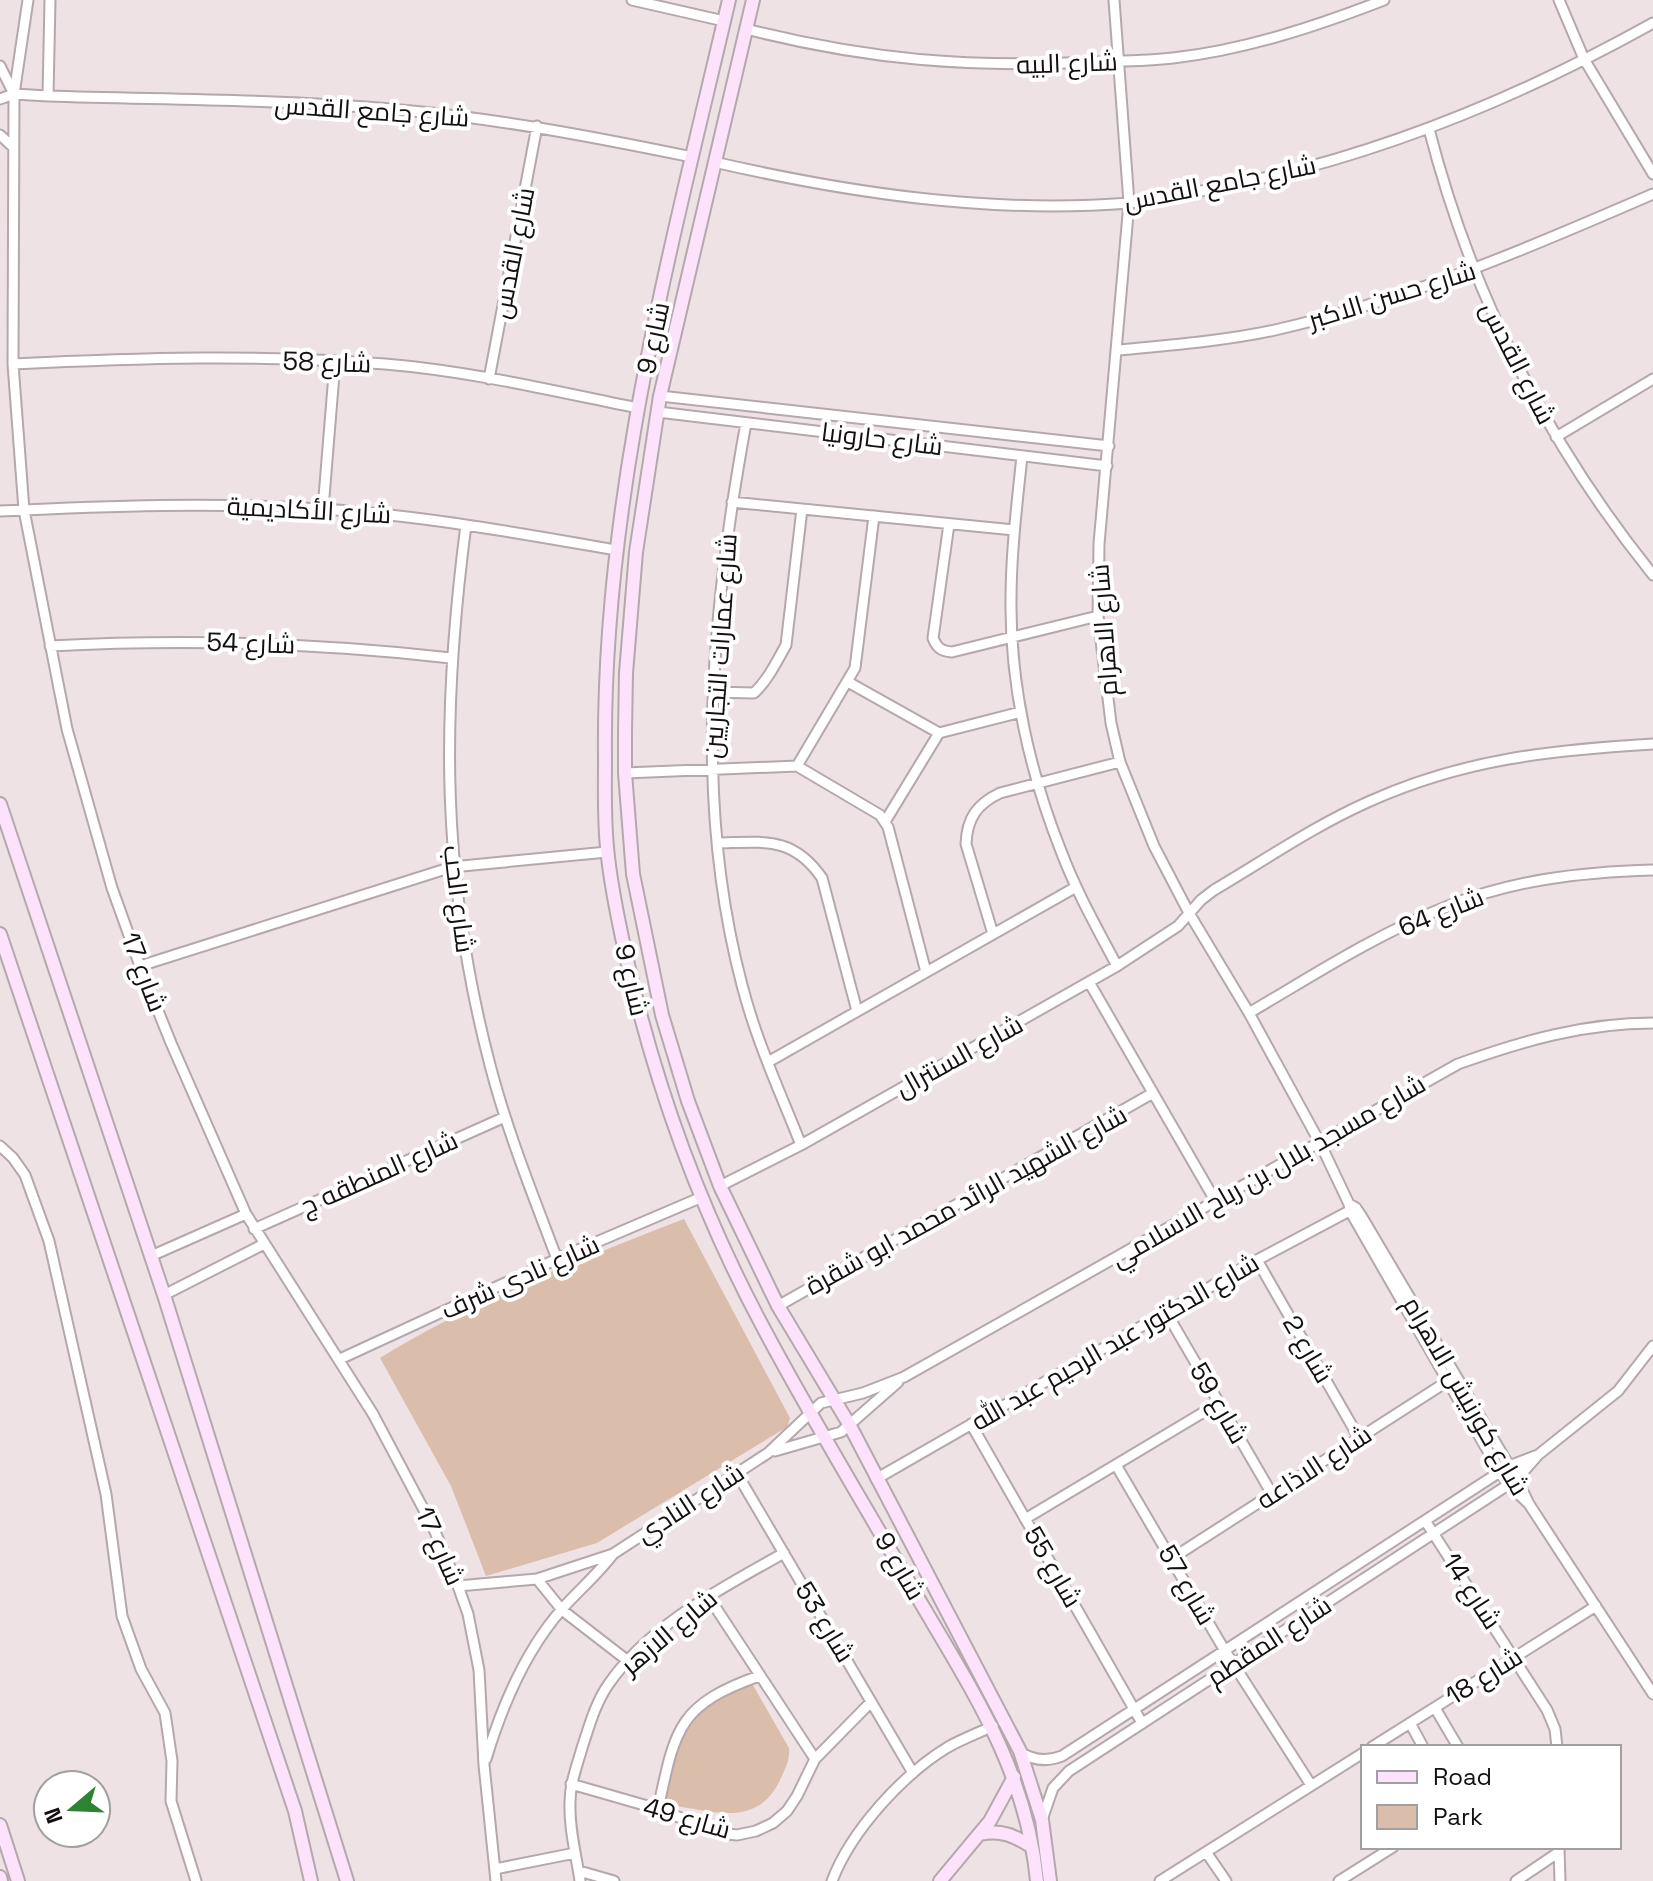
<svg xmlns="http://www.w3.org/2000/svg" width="1653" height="1881" font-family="'Space Grotesk',Cairo,sans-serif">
<rect width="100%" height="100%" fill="#eee2e5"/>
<path fill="#dabdaa" d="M 684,1219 L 790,1418 L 787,1427 L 597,1543 L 486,1576 L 451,1486 L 380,1358 C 474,1300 581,1259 684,1219 Z
M 750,1680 L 789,1748 C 790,1760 786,1767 781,1778 C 758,1829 714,1811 670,1805 C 659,1797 660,1790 661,1777 C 670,1716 700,1706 750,1680 Z"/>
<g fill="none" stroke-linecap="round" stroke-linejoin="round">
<defs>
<path id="street" d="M 28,0 L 14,94 L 13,364 L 24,510 L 67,729 L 112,888 L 140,966 L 171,1043 L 246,1214 L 373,1414 L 433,1527 L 458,1586 L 468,1614 L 479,1670 L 484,1765 L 496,1881
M 632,0 L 724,21
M 1114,0 L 1129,203 L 1099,544 L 1098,616 L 1111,723 L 1120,762 L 1154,846 L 1189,913 L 1249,1013 L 1320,1143 L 1349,1204 L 1350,1211 L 1500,1472 L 1509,1485 L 1529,1504
M 1559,0 L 1584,59 L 1653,174
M 746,29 C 868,60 969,68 1095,62 C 1121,61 1147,61 1173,58 C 1245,50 1317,26 1384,0
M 0,66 L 14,94
M 48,96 C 169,100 291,99 412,111 C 506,120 599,138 692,157
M 0,99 L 14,94 L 48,96 L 50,0
M 1429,129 C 1471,293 1547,443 1653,575
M 0,135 L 13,147
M 714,162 C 849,193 990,214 1129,203 C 1157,200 1185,194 1212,189 C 1368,160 1515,100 1653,23
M 1118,350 C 1170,345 1224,341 1275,330 C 1407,300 1529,248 1653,194
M 13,364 C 136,358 261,354 385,364 C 470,371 554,391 638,408
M 489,379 L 537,126
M 660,396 L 1109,446
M 658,412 L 1107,466
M 746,423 C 712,609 693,800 742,985 C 756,1040 780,1092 801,1145
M 1556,437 L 1653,379
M 1022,456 C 1017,504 1011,552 1011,601 C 1010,685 1030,773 1061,851 C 1076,891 1097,928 1117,966
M 732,502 L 1014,530
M 323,509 L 335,362
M 0,511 C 107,506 214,502 321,509 C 420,515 518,533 616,550
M 949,524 L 933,638 C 937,648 941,651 952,652 L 1098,616
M 466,525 C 441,715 441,878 490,1065 C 507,1131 533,1195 557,1259
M 50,646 C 187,639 314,642 451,658
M 848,682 L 939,733
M 712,692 L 754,693 C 768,680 777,661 786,645 L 802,509
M 797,766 L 855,668 L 874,516
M 625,773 L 797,766 L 880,815 L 888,827 L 926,972
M 886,820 L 939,733 L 1021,712
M 718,843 C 764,842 793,836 822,878 L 857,1011
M 993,934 L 966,844 C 967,818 977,804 1000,793 L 1120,762
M 140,966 L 452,867 L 607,852
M 1089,982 L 1216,1202
M 1249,1013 C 1312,976 1375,935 1443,908 C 1510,880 1581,872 1653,870
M 768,1062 L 1076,887
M 0,1146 L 13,1158 L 25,1175 L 49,1241 L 106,1494 L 122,1616 L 141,1669 L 165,1713 L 172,1761 L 171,1801 L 196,1881
M 720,1186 L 801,1145 L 1117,966 L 1178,926 L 1201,900 L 1214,890 C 1265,860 1314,826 1368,802 C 1463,759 1551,750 1653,744
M 1349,1204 L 1356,1208 L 1362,1217 L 1517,1479 L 1529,1504 L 1653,1694
M 254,1229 L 505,1117
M 151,1256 L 246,1214
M 1257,1260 L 1359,1438
M 164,1295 L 264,1244
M 778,1306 L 1153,1093
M 1166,1312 L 1272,1494
M 340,1359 L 557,1259 L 702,1197
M 971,1424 L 1142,1723
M 775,1451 L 841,1432 L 898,1382
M 1116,1465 L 1225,1651 L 1311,1785
M 736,1472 L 913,1773
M 876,1479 L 1257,1260 L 1353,1209
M 1025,1519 L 1219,1403
M 1426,1522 L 1547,1710 L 1555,1729 L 1557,1747
M 1171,1559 L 1451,1379
M 537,1579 L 562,1610 L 628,1661
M 458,1586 L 537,1579 L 613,1554 L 768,1453 L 821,1403 L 863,1393 L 904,1377 L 1458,1064 C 1522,1041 1584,1023 1653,1023
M 708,1596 L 815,1759
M 1435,1708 L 1458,1747
M 1410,1723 L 1423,1747
M 1372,1747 L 1596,1606
M 1020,1752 C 1034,1761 1047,1762 1062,1756 L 1509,1466 L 1535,1456
M 486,1759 C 502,1706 525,1651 562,1609 C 579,1590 598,1574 613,1554
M 571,1784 L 658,1809 L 719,1833 L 737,1835 L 756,1831 L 773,1823 L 787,1811 L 797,1796 L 815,1759 L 871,1702
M 658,1809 C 675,1730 677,1705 759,1676
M 1043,1817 L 1053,1788 L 1069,1771 L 1517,1479 L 1538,1455 L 1618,1391 L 1653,1346
M 1559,1848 L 1560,1881
M 1206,1852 L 1226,1881
M 495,1869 L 575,1853
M 579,1871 L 614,1881
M 580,1881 C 576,1854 569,1829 570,1802 C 570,1783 577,1766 582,1748 C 589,1727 595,1704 608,1685 C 649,1625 722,1588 784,1553
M 832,1881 C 851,1831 902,1775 948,1747 C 962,1739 978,1733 993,1726
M 1160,1881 L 1363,1753
M 1339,1881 L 1393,1847
M 1516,1881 L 1559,1852"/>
<path id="secondary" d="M 729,0 C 671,249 602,500 605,757 C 605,787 604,818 607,847 C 610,883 618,920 626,956 C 655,1085 701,1212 764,1329 C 813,1421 867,1509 918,1598 C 973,1692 1026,1770 1037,1881
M 753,0 L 660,396 L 636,552 L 626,673 L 625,732 L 625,773 L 633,874 L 662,1015 L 688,1101 L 720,1186 L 778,1306 L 849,1424 L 1020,1751 L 1042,1820 L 1050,1881
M 0,804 L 164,1295 L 347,1881
M 0,934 L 295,1811 L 311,1881
M 0,1825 L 18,1881
M 980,1834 C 1001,1829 1015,1836 1032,1847
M 0,1877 L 1,1881
M 940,1881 L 990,1821 L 1014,1777"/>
</defs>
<use href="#street" stroke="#b4a8ac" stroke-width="13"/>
<use href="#secondary" stroke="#b4a8ac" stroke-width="16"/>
<use href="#street" stroke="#fff" stroke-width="9"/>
<use href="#secondary" stroke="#fce2fb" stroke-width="12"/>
</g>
<g text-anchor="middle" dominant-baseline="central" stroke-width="8" stroke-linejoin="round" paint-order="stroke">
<g font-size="26" fill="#141011" stroke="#fff">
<text transform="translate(1067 63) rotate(-2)">شارع البيه</text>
<text transform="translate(372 111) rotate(4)">شارع جامع القدس</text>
<text transform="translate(1220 183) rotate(-11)">شارع جامع القدس</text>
<text transform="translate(513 253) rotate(-79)">شارع القدس</text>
<text transform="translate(1392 295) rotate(-17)">شارع حسن الاكبر</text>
<text transform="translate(653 338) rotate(-78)">شارع 9</text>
<text transform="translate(327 362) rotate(2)">شارع 58</text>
<text transform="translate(1518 363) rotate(63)">شارع القدس</text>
<text transform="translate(882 439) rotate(7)">شارع حارونيا</text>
<text transform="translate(309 510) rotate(3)">شارع الأكاديمية</text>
<text transform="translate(1104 630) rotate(-94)">شارع الاهرام</text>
<text transform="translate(251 643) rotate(2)">شارع 54</text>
<text transform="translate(720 646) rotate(-86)">شارع عمارات التجاريين</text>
<text transform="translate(459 899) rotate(83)">شارع الحب</text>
<text transform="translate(1441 912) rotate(-22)">شارع 64</text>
<text transform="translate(144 972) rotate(69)">شارع 17</text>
<text transform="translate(632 980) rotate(77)">شارع 9</text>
<text transform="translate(959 1056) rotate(-29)">شارع السنترال</text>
<text transform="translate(1268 1171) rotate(-30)">شارع مسجد بلال بن رباح الاسلامي</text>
<text transform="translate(379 1173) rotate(-24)">شارع المنطقه ج</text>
<text transform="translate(966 1200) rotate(-29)">شارع الشهيد الرائد محمد ابو شقرة</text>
<text transform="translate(520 1277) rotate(-24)">شارع نادى شرف</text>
<text transform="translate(1115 1342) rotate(-30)">شارع الدكتور عبد الرحيم عبد الله</text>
<text transform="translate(1308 1349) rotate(60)">شارع 2</text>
<text transform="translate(1466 1396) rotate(60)">شارع كورنيش الاهرام</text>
<text transform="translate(1219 1403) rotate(60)">شارع 59</text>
<text transform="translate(1314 1467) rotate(-33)">شارع الاذاعه</text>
<text transform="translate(690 1503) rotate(-33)">شارع النادي</text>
<text transform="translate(440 1546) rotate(66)">شارع 17</text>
<text transform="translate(900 1566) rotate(60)">شارع 9</text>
<text transform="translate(1053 1567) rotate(60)">شارع 55</text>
<text transform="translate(1187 1585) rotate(60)">شارع 57</text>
<text transform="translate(1472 1591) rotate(57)">شارع 14</text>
<text transform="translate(825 1622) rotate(59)">شارع 53</text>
<text transform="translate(669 1632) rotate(-40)">شارع الازهر</text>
<text transform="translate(1269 1641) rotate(-33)">شارع المقطم</text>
<text transform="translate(1484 1676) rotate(-32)">شارع 18</text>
<text transform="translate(687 1818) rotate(16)">شارع 49</text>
</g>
</g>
<rect x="1361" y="1745" width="260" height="104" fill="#ffffff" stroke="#a19fa0" stroke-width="2"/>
<rect x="1377" y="1771" width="40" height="12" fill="#fce2fb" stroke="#a19fa0" stroke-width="2"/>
<text x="1433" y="1785" font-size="24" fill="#141011">Road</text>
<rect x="1377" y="1805" width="40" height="24" fill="#dabdaa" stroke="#a19fa0" stroke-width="2"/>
<text x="1433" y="1825" font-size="24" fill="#141011">Park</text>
<g transform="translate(72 1809) rotate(251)"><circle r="38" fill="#ffffff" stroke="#a19fa0" stroke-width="2"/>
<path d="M0-6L14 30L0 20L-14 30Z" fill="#2c8331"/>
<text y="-12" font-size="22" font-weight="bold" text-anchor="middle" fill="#141011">N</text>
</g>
</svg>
